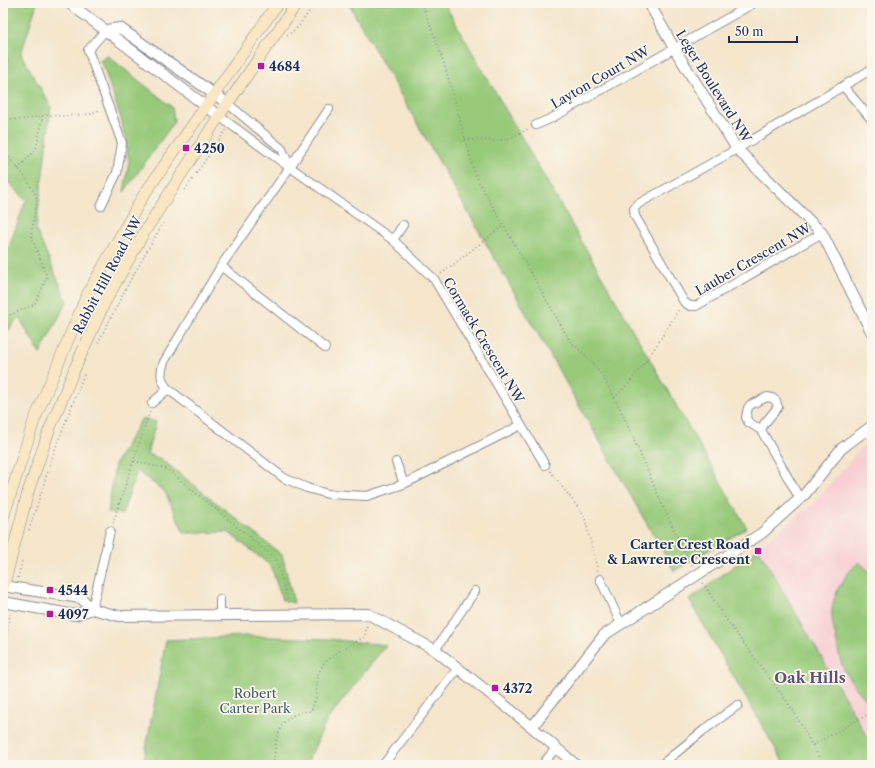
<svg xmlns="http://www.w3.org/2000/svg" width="875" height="768" font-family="'Libre Caslon Text',serif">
<rect width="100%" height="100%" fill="#fbf7ec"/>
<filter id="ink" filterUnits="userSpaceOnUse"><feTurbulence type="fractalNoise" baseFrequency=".025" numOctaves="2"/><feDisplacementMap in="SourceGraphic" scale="8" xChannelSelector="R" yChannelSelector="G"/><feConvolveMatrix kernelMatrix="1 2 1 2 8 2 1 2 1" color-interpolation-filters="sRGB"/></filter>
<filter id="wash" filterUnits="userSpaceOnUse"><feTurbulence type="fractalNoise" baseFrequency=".012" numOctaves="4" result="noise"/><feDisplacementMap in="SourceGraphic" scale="16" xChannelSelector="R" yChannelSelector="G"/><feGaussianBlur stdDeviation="0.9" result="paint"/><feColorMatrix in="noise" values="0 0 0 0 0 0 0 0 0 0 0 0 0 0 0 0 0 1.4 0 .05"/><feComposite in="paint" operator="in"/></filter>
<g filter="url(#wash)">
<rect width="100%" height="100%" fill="#f4e5cb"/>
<path fill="#f7cfd3" d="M 872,442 L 872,745 L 758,548 L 814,503 L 861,448 Z"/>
<path fill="#97c979" stroke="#597c6c" d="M 3,3 L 37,3 L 21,54 L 51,107 L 36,230 L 67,301 L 40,354 L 19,317 L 3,337 L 3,263 L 26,200 L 3,177 Z
M 348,3 L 444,3 L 747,528 L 674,571 Z
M 108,56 L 172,107 L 174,122 L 124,192 L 129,162 L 122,122 L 105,71 L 100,61 Z
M 142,418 L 156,422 L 147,454 L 161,459 L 282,555 L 294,603 L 282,600 L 271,566 L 228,532 L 184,533 L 165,492 L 137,471 L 122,514 L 108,513 L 115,464 Z
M 758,548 L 872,745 L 872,765 L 785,765 L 689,600 Z
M 859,562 L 872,574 L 872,707 C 862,694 847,680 842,664 C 839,657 838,650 837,643 C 835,633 831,620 832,609 C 835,590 845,574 859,562 Z
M 245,636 L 328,639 L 386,645 L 327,720 L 306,765 L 143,765 L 166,640 Z"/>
</g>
<g filter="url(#ink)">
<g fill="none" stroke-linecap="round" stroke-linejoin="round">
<defs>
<path id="service" d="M 863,434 L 872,437"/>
<path id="minor" d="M 843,86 L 872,120
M 227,103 L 282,149 L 290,167
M 219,116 L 289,167
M 536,125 L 552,118 L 754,3
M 290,167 L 393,240 L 434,279 L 521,425 L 404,484 L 367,496 L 328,494 L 307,488 L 284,478 L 168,389 C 160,380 160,373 164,362 L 221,266 Z
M 290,167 L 329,109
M 101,206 L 117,173 L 122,143 L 88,50 L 106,30
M 822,233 L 696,306 L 690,306 L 684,302 L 635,216 L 634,209 L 638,204 L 737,149 L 872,69
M 393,240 L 403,225
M 221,266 L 325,348
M 152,403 L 168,389
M 521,425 L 545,465
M 761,430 L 764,424 L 778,407 L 776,401 L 772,398 L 767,397 L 750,405 L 748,408 L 746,417 L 748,422 L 761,430 L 800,499
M 396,462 L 404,484
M 600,579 L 621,624
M 220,599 L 220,615
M 92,609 L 110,531
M 435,650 L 475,591
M 383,765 L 458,668
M 542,765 L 556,748
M 661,765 L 704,730 L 738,705"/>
<path id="tertiary" d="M 69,3 L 219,116
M 649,3 L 674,48 L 737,149 L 822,233 L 872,333
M 106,30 L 120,28 L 227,103
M 3,586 L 81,598 L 92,609 L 119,616 L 368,614 L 435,650 L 532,727 L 576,765
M 3,602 L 75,615 L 92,609
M 532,727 L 604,635 L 762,533 L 805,494 L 841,449 L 850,442 L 872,426"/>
<path id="secondary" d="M 3,518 L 34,421 L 87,295 L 143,196 L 278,3
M 3,589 L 28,492 L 50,428 L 75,368 L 105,302 L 143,234 L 219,116 L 297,3"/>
</defs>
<use href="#service" stroke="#888a94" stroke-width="5.5"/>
<use href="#minor" stroke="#888a94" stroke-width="10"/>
<use href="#tertiary" stroke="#888a94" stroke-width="12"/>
<use href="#secondary" stroke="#888a94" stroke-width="12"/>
<path stroke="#888a94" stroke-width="1.5" stroke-dasharray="1 3" stroke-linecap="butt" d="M 421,3 C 445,56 458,115 474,171 L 480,184 L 570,341 C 577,348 585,355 592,362 C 612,388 625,420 639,451 C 656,490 672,529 693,566
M 3,26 L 8,3
M 287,36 L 299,26 L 315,3
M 3,41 C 9,58 9,65 3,82
M 3,118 L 20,120 L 46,115 L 65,116 L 91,114 L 101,109
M 465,139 L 496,141 L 508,139 L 528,129
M 3,147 L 10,159 L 26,178 L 37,198 L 31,235 L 47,277 L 35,304 L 3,318
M 18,169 L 36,149 L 42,121 L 42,116
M 185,190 L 226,130
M 441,274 L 504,225
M 98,343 L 126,288 L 163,223
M 614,398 C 641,373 660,340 679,309
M 134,461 L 167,469 L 276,559 L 290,606
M 550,471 L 584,515 L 598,572
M 113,523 L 150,411
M 29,530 L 55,449 L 85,372
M 18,578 L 22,561
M 703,583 L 725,618 L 793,710 L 823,765
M 3,662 L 10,614
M 813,745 L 872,712
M 273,765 C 276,746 275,722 296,714 C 300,712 306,712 311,711 L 316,698 L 318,674 L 323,664 L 339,651 L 365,637 L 367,624"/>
<use href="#service" stroke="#fff" stroke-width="4"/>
<use href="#minor" stroke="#fff" stroke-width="8"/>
<use href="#tertiary" stroke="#fff" stroke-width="10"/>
<use href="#secondary" stroke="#f9e7c3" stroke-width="11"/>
</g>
</g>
<g fill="#b5179e" stroke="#fbf7ec" stroke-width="1.5">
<rect x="257" y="62" width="8" height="8" rx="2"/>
<rect x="182" y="144" width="8" height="8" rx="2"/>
<rect x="754" y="547" width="8" height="8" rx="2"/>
<rect x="46" y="586" width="8" height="8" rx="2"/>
<rect x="46" y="610" width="8" height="8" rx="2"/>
<rect x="491" y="684" width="8" height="8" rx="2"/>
</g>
<g text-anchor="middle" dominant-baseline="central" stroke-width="3.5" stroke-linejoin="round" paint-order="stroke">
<g font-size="13" font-weight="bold" fill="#1b2f5e" stroke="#fbf7ec" text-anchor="start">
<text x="269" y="66">4684</text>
<text x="194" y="148">4250</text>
<text x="750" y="544" text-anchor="end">Carter Crest Road<tspan x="750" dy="15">&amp; Lawrence Crescent</tspan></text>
<text x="58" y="590">4544</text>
<text x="58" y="614">4097</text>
<text x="503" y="688">4372</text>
</g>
<g font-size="13" fill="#1b2f5e" stroke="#fbf7ec">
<text transform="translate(600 77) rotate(-30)">Layton Court NW</text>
<text transform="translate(714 86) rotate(58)">Leger Boulevard NW</text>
<text transform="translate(753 259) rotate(-30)">Lauber Crescent NW</text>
<text transform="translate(107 275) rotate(-62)">Rabbit Hill Road NW</text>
<text transform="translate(484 340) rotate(59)">Cormack Crescent NW</text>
</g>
<g font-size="13" fill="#405d66" stroke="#fbf7ec">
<text x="255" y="693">Robert<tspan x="255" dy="15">Carter Park</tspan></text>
</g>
<g font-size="15" font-weight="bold" fill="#5f5179" stroke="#fbf7ec">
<text x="810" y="677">Oak Hills</text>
</g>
</g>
<rect width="875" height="768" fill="none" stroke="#fbf7ec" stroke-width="16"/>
<path d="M729 36v6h68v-6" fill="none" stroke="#1b2f5e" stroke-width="2"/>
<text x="735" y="36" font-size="12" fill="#1b2f5e" stroke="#fbf7ec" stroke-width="3" paint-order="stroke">50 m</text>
</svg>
